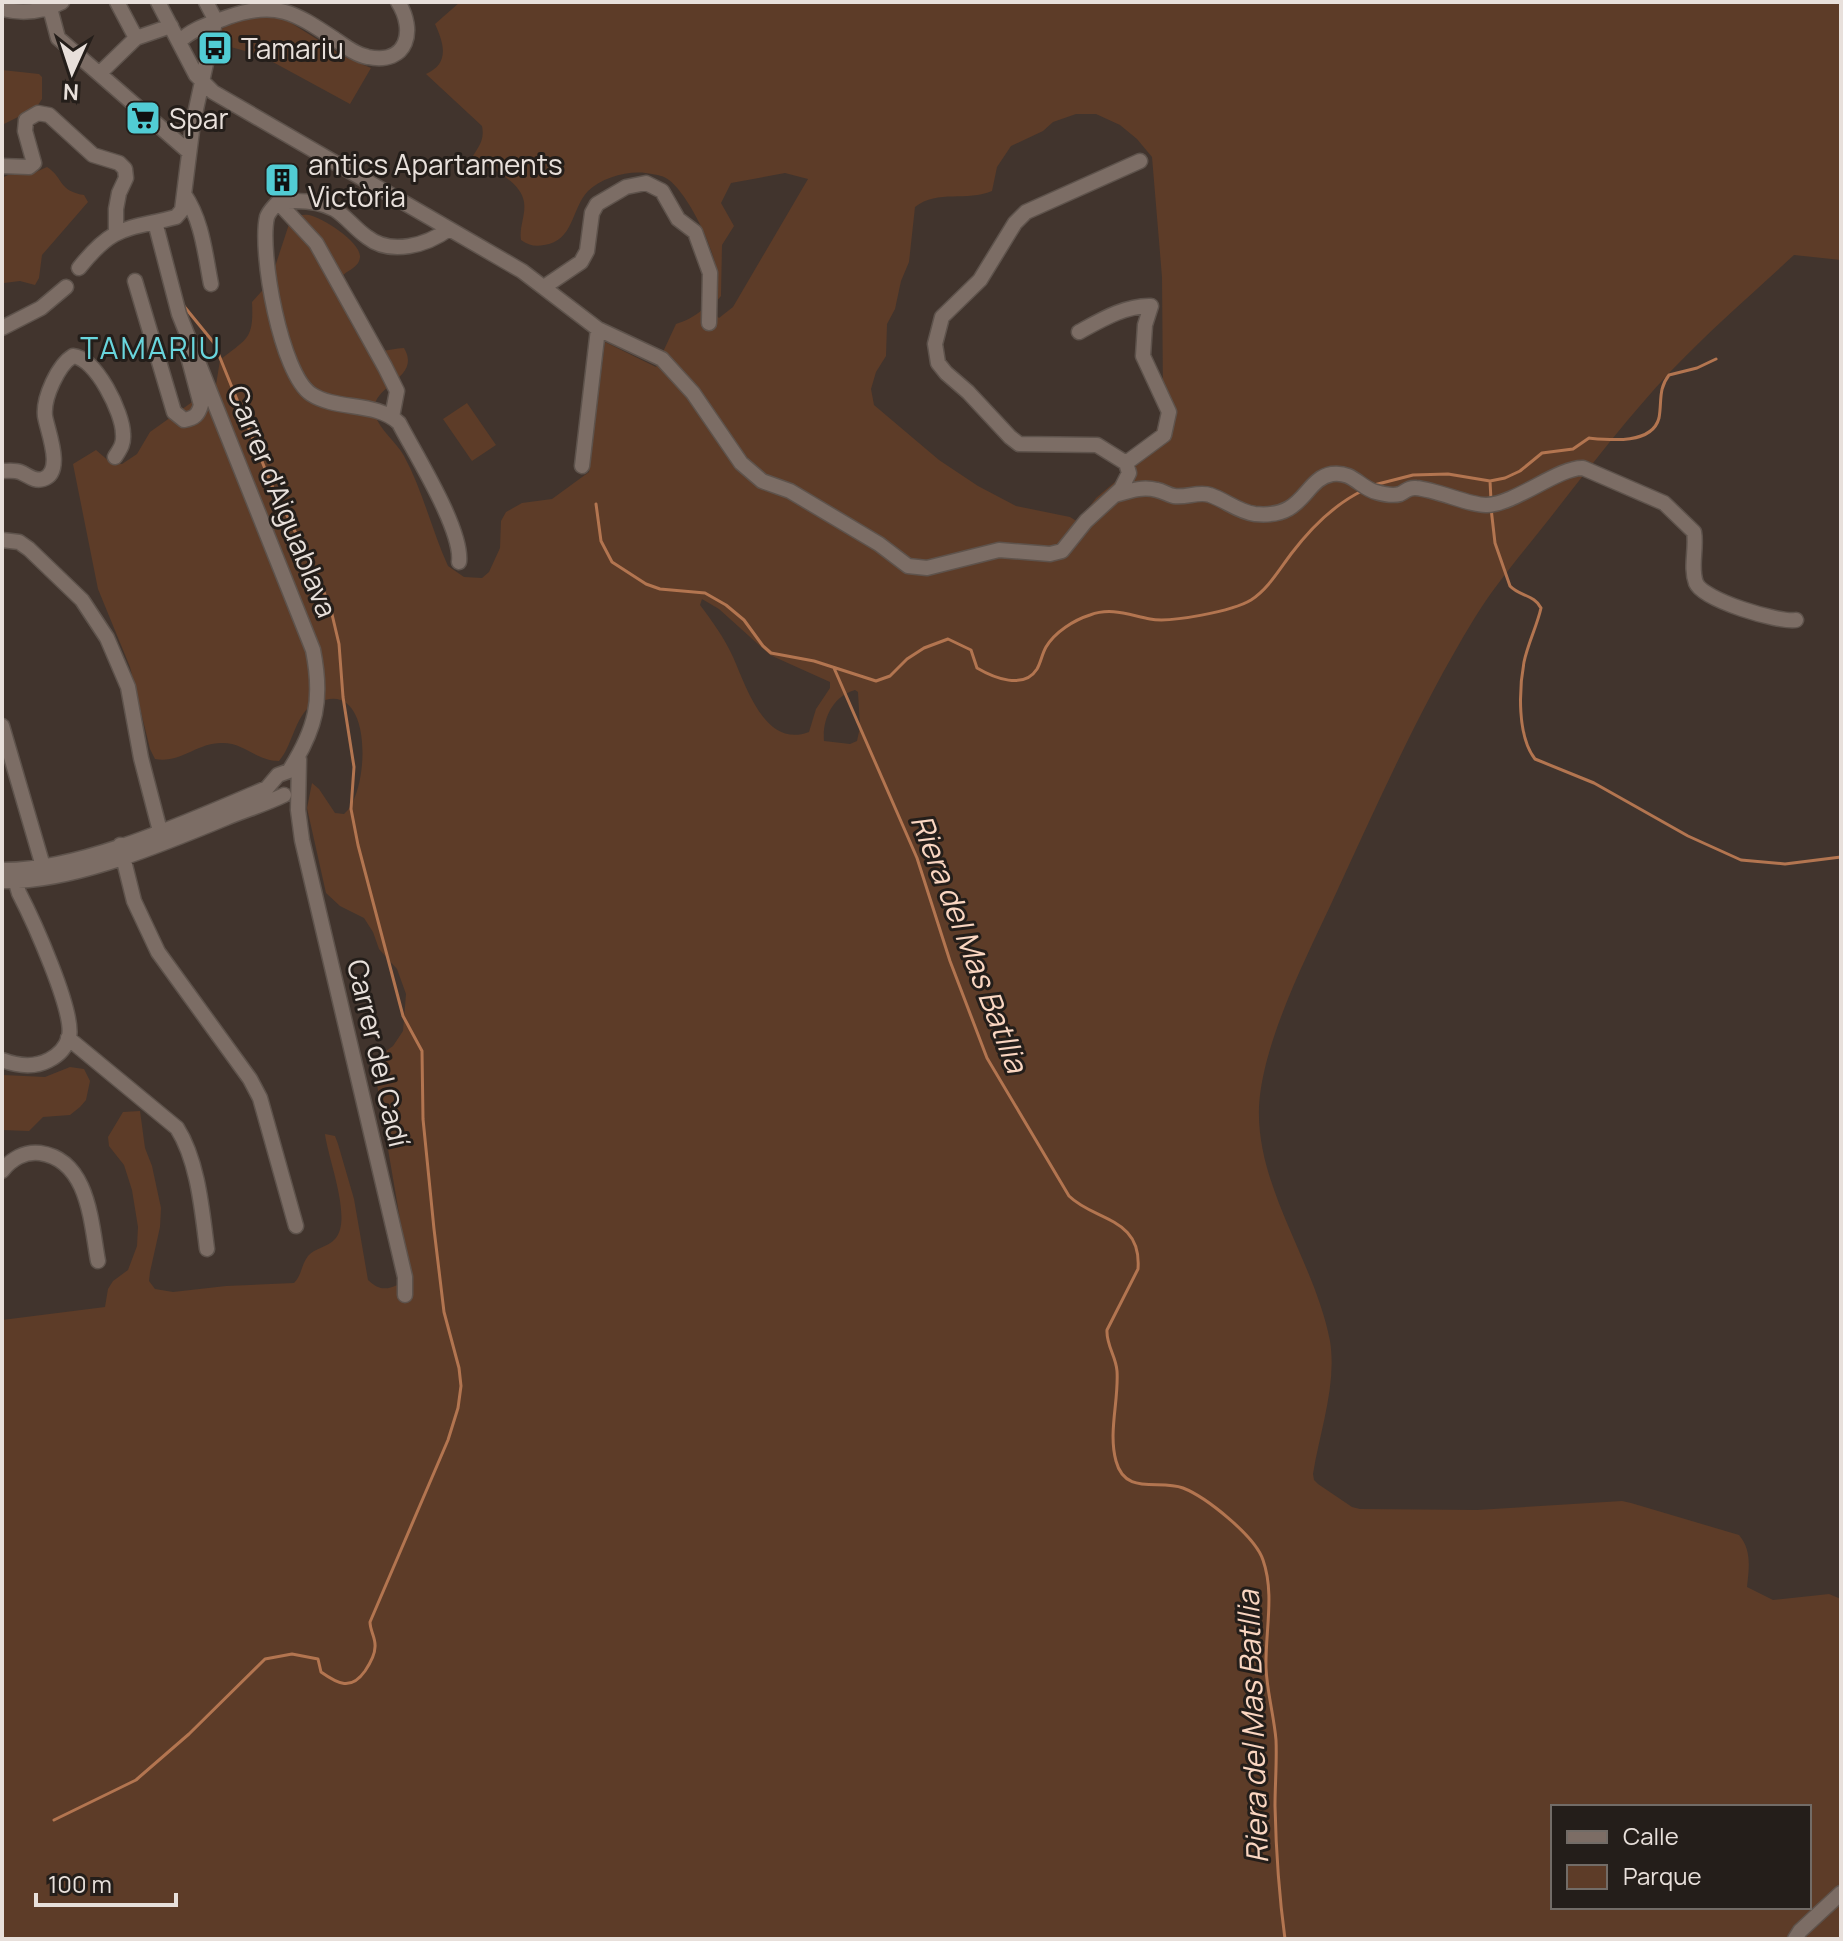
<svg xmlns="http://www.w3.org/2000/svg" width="1843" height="1941" font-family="Manrope,sans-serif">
<rect width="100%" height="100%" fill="#41342d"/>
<path fill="#5d3c28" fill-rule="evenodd" d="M 460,2 L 1841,2 L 1841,260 L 1794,255 C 1753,293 1710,330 1671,371 C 1628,417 1589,468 1550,518 C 1524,551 1496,583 1474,619 C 1419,709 1376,807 1332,902 C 1305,960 1262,1044 1259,1107 C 1256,1188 1315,1262 1330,1341 C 1337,1384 1320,1431 1313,1474 L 1314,1480 L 1318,1484 L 1352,1507 L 1360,1509 L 1477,1510 L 1622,1501 L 1631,1503 L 1739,1535 C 1752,1550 1749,1569 1747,1587 L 1773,1600 L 1829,1594 L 1841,1599 L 1841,1939 L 2,1939 L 2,1320 L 105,1307 L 108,1289 L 113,1281 L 128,1270 L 137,1246 L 138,1227 L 132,1190 L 124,1165 L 109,1146 L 108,1137 L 123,1112 L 140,1111 L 145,1148 L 152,1166 L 161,1208 L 160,1227 L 150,1272 L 149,1281 L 155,1289 L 173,1292 L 226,1286 L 294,1283 C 302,1275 301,1265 308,1256 C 315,1248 328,1247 335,1239 C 353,1220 328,1159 325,1134 L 335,1136 L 338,1144 L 354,1199 L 368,1280 C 383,1295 394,1287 410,1278 L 374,1067 L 378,1057 L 393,1046 L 403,1031 L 406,994 L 397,969 L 379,949 L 373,932 L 364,918 L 340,906 L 326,893 L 307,808 L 312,783 L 319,789 L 335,813 L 344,814 C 369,794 374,686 325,700 C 319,702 313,703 309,707 C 294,721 292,746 279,761 C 256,761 244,742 221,743 C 197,743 179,764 155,759 L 150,749 L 130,667 L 98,589 L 73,464 L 96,450 L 111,463 L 122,464 L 137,454 L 150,432 L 216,385 L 220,360 C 247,338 254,340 252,302 L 270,282 L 291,218 C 297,216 302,214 309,215 C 323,218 361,242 360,257 C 359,269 345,270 340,279 C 333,294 358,344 373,350 C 382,353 394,348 404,348 C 423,380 367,385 375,415 C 380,430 397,443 404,456 C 423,491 432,531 448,566 L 464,577 L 482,578 L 489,572 L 500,548 L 501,521 L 506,512 L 522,503 L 552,499 L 589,472 L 605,342 L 656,367 L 676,324 C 695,318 714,305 717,284 C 721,259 689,195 669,180 C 664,176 658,175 652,174 C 633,169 603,176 588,191 C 571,209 574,241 544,245 C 535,247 528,245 521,240 C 519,227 526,215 524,202 C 521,181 488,166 471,159 C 478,147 485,141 482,126 L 426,74 C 450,63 444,44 435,24 ZM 1076,114 L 1096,114 L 1120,125 L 1137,139 L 1152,157 L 1162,277 L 1163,396 L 1169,411 L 1158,425 L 1149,453 L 1096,498 L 1078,522 L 1070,517 L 1016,506 L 978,486 L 939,460 L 874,405 L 871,389 L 876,372 L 886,356 L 887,324 L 895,309 L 901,281 L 909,262 L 915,207 C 938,189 967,202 992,191 L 997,167 L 1011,146 L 1043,131 L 1053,122 ZM 785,173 L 808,179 L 733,307 L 719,318 L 710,309 L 721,296 L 722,245 L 734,226 L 721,203 L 731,183 ZM 702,599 L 719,609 L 770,655 L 830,682 L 830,688 L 816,709 L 809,732 C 765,749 746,686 733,657 C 725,639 712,621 700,605 ZM 855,690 L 858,692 L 860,727 L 857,741 L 850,744 L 824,741 C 822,719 833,696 855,690 ZM 1553,1807 L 1809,1807 L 1809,1907 L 1553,1907 Z
M 280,16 L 347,58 L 371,68 L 350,104 L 260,55 L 220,44 L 219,30 L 246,17 Z
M 2,70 L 39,74 L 42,77 L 42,99 L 36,108 L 2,125 Z
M 47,167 C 64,178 58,191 84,195 L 88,202 L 42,255 L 39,278 L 35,285 L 20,281 L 4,283 L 2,312 L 2,178 L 8,175 L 29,175 Z
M 467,403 L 496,445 L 472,461 L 443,419 Z
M 70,1067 L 84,1069 L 90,1081 L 86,1100 L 80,1107 L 70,1115 L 43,1117 L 29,1131 L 2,1130 L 3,1075 L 45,1077 Z"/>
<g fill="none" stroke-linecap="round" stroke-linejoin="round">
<path stroke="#b37550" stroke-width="3" d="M 1490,481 L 1491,500
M 1374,485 L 1413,475 L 1448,474 L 1490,481 L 1505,478 L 1520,471 L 1542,453 L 1573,449 L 1589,438 C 1609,440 1652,445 1659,418 C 1662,402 1658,389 1669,375 L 1697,368 L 1716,359
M 596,504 L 601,541 L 612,562 L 646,584 L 660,589 L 705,593 L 726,605 L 744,620 L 763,646 L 771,653 L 814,661 L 876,681 L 890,676 L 907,659 L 924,648 L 948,639 L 971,650 L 977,668 C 994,678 1024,690 1037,669 C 1041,662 1042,654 1046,647 C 1055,632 1074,620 1090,615 C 1111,607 1129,615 1150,619 C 1171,623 1233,611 1251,600 C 1268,589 1279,570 1291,554 C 1310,529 1334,504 1364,490
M 1491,508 L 1495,543 L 1510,586 C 1519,596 1535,595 1541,608 C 1537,626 1528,643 1524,662 C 1519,689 1517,736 1535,759 L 1594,783 L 1688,836 L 1741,860 L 1785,864 L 1841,857
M 834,668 L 917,858 L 950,961 L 987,1058 L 1069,1196 C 1094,1221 1142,1217 1138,1269 L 1107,1330 C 1106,1345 1116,1356 1117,1371 C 1119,1400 1108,1432 1116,1461 C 1125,1496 1159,1479 1183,1488 C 1206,1497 1255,1536 1263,1560 C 1275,1594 1265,1632 1266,1668 C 1267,1692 1274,1716 1276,1740 C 1277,1762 1275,1784 1275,1806 C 1276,1851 1279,1895 1285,1939
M 54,1820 L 136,1780 L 189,1734 L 265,1659 L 292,1654 L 318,1659 L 321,1672 C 338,1684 351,1691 365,1671 C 369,1665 375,1655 375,1647 C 376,1638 370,1631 370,1622 L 448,1440 L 458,1408 L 461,1386 L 459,1368 L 444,1312 L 434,1229 L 423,1119 L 422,1051 L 403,1016 L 358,845 L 351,809 L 354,767 L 343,697 L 339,644 L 331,610 L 318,577 L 272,486 L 214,343 L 183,305"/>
<defs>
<path id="minor" d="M 117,2 L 136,38
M 158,2 L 196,75 L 213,92 L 522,271 L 598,329 L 662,359 L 693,393 L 741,463 L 762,481 L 790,491 L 879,544 L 908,566 L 927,568 L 999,550 L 1050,554 L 1062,551 L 1086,521 L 1121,489 L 1129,473 L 1126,463
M 206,2 L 216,21
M 50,8 L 58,38 L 189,152
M 2,9 C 23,14 43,12 62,2
M 179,42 C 193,28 210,24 228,17 C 277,0 295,13 336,40 C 346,47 356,55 368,57 C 408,65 416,30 398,2
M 100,73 L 136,38 L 171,26
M 2,166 L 29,167 L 34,163 L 25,131 L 26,120 L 38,113 L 49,115 L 93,155 L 119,163 L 125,169 L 126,178 L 119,193 L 116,209 L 116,231
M 184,194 C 202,220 205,253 211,284
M 278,202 L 316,243 L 385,367 L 397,391 L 392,417
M 155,222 L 179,314 L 313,650 C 323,700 316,729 289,771
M 449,229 C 427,245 391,256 367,237 C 355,229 346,216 334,209 C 317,200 296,200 278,202 C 274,207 269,211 267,217 C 259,252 281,374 311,394 C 337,411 376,401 399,423 C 415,454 463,530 459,562
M 79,268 C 114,224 126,230 176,217 L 182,210 L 193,123 L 214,27
M 135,281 L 174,412 L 184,420 C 195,418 198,415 201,405 L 185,345
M 544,287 L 581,262 L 587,251 L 592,213 L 597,204 L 626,187 L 646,183 L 662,191 L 678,219 L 695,232 L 710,273 L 709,323
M 2,328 L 41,308 L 66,287
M 1079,332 C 1101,320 1126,305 1151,306 L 1145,325 L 1143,356 L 1169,412 L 1164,435 L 1126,463
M 1126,463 L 1097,445 L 1019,444 L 1010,437 L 968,392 L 946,373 L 938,363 L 935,344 L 942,317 L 980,280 L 1015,223 L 1026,212 L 1140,161
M 582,466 L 598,329
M 2,471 C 8,471 15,470 20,472 C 28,475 34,482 43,479 C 65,472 47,430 45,416 C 43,398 58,365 73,356 C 96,358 123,413 123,434 C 124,444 120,449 115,457
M 1115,495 C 1129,491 1142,486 1157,490 C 1163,491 1168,495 1174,496 C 1186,498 1199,491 1210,495 C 1225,500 1239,512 1255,514 C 1306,519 1303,479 1332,474 C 1353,471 1360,488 1376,492 C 1383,494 1393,496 1400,494 C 1407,491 1408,487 1416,488 C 1438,490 1471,506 1487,505 C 1515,504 1559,467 1583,468 L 1664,503 L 1694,532 C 1697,548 1690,567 1696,583 C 1703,600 1779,623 1796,620
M 2,540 L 19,542 L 29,549 L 82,600 L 107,638 L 128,687 L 141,758 L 160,831
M 2,726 L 45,873
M 299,759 L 298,810 L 302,840 L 405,1277 L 405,1295
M 120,845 L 134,901 L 158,952 L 250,1079 L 260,1098 L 296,1226
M 2,870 C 82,871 193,819 267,788 L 278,775 L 289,771
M 2,881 C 72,883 162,844 226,818 C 245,810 266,804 284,795
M 68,1038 L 177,1128 C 198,1161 202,1210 207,1249
M 2,1060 C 18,1066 34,1068 49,1060 C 59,1055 66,1047 69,1037 C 75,1012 32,918 19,893 L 17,886 L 20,881 L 19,874
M 2,1171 C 11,1159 25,1151 40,1153 C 89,1160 91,1223 98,1261
M 1795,1939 L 1800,1931 L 1841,1893"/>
</defs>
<use href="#minor" stroke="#5e534c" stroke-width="17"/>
<use href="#minor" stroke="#7c6d65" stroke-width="14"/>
</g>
<defs>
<symbol id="bus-square" viewBox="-11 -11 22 22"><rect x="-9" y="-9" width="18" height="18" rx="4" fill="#51ccd4" stroke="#241e1a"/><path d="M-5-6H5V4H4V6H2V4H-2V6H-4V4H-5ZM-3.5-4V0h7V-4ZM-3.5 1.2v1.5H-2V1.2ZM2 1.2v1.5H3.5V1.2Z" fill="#111"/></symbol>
<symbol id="supermarket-square" viewBox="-11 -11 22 22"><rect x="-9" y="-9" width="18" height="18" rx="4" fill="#51ccd4" stroke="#241e1a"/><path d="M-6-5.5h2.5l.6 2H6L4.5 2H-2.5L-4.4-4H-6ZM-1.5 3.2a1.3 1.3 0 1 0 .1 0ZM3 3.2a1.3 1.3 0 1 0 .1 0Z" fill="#111"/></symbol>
<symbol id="building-square" viewBox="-11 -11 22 22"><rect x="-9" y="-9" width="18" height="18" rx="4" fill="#51ccd4" stroke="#241e1a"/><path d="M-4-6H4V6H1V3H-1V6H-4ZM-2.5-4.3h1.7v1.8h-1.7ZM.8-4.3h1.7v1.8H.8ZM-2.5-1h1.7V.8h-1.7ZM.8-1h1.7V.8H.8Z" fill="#111"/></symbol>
</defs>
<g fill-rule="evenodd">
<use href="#bus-square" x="195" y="28" width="40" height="40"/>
<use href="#supermarket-square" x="123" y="98" width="40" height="40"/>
<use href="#building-square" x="262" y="160" width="40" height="40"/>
</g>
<g text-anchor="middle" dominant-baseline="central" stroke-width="6" stroke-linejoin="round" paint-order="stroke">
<g font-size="28" fill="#e8e0db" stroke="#241e1a" text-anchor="start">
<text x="241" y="48">Tamariu</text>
<text x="169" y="118">Spar</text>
<text x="308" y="164">antics Apartaments<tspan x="308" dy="32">Victòria</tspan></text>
</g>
<g font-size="28" fill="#e8e0db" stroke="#241e1a">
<text transform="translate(283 501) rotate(68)">Carrer d'Aiguablava</text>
<text transform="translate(379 1053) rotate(77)">Carrer del Cadí</text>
</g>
<g font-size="30" letter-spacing="2" fill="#69d6dd" stroke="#241e1a">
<text x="151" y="347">TAMARIU</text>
</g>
<g font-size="30" font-style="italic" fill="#fad6c1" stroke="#241e1a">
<text transform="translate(970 943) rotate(69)">Riera del Mas Batllia</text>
<text transform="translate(1252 1727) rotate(-92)">Riera del Mas Batllia</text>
</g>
</g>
<rect width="1843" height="1941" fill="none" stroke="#e8e0db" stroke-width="8"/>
<rect x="1551" y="1805" width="260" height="104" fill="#241e1a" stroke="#726c67" stroke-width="2"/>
<rect x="1567" y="1831" width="40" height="12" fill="#7c6d65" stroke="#726c67" stroke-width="2"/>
<text x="1623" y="1845" font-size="24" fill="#e8e0db">Calle</text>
<rect x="1567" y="1865" width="40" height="24" fill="#5d3c28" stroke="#726c67" stroke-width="2"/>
<text x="1623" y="1885" font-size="24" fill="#e8e0db">Parque</text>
<g transform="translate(72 72) rotate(183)" stroke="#241e1a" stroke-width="6" paint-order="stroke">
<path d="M0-6L14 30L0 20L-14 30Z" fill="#e8e0db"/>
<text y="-12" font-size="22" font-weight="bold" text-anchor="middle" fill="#e8e0db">N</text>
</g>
<path d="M36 1893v12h140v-12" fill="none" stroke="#e8e0db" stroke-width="4"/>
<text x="48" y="1893" font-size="24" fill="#e8e0db" stroke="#241e1a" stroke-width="6" paint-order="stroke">100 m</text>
</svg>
